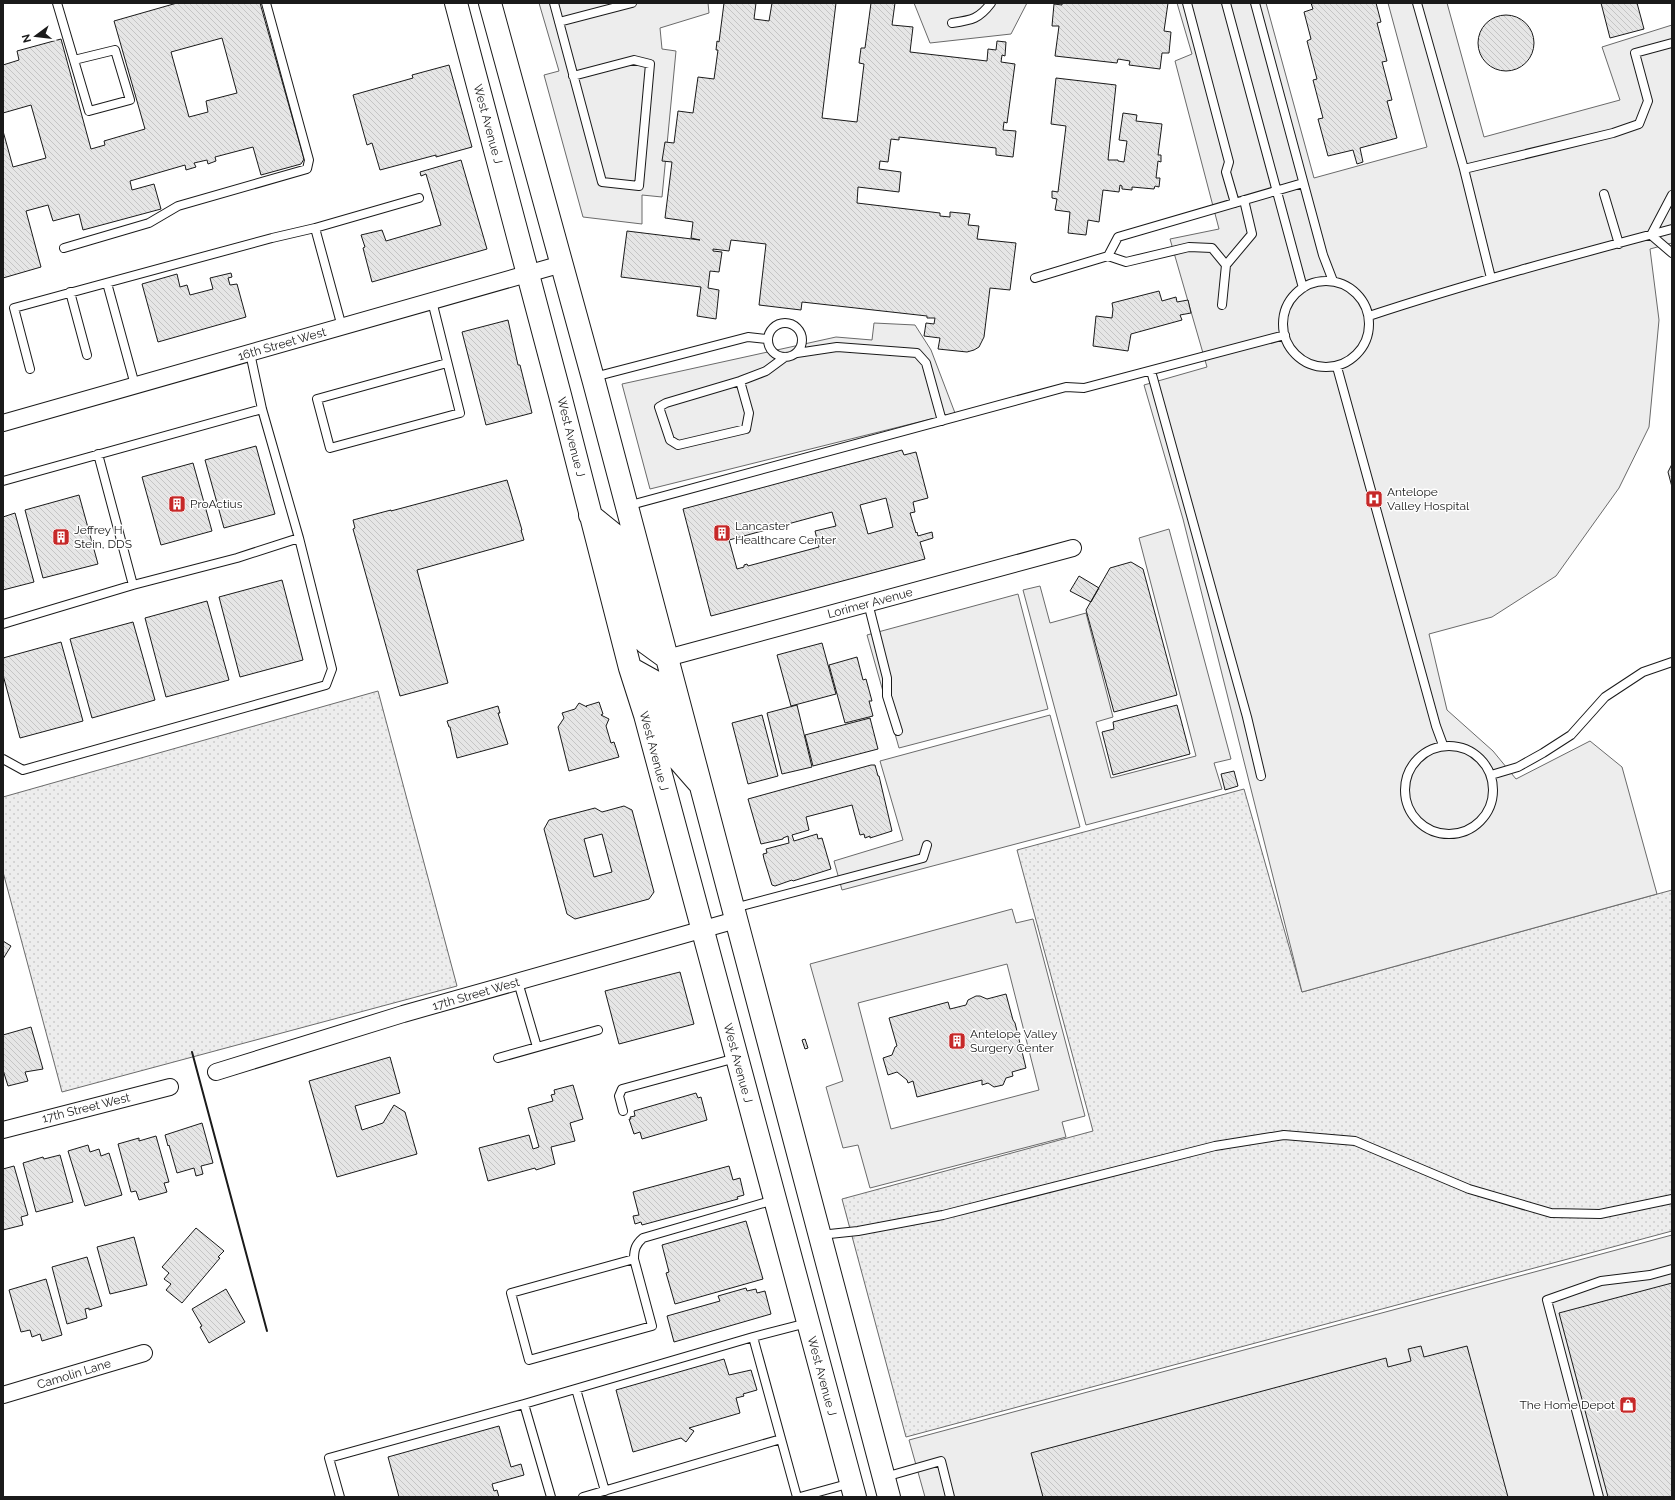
<svg xmlns="http://www.w3.org/2000/svg" width="1675" height="1500" font-family="Raleway,sans-serif">
<defs>
<pattern id="grass-dots" width="8" height="8" patternUnits="userSpaceOnUse"><rect width="8" height="8" fill="#ededed"/><path d="M2 2h.1M6 6h.1" fill="none" stroke="#cbcbcb" stroke-width="1.8" stroke-linecap="round"/></pattern>
<pattern id="building-back-hatch" width="6" height="6" patternUnits="userSpaceOnUse"><rect width="6" height="6" fill="#e6e6e6"/><path d="M-1 5l2 2M0 0l6 6M5-1l2 2" fill="none" stroke="#c5c5c5"/></pattern>
</defs>
<rect width="100%" height="100%" fill="#fff"/>
<path fill="url(#grass-dots)" stroke="#6a6a6a" d="M 378,691 L 457,986 L 62,1092 L 3,872 L 3,797 Z
M 1244,789 L 1302,992 L 1672,890 L 1672,1231 L 906,1437 L 842,1199 L 1093,1131 L 1017,850 Z"/>
<path fill="#ededed" stroke="#6a6a6a" fill-rule="evenodd" d="M 539,3 L 708,3 L 709,13 L 660,28 L 662,49 L 676,51 L 662,197 L 642,195 L 642,224 L 583,217 L 544,75 L 559,71 Z
M 914,3 L 1027,3 L 1011,34 L 930,43 Z
M 1177,3 L 1266,3 L 1314,178 L 1427,147 L 1388,3 L 1447,3 L 1484,137 L 1620,100 L 1602,47 L 1672,25 L 1672,243 L 1650,249 L 1659,320 L 1649,427 L 1619,488 L 1556,576 L 1492,617 L 1429,634 L 1447,710 L 1493,751 L 1516,779 L 1590,741 L 1622,767 L 1657,894 L 1302,992 L 1183,519 L 1144,385 L 1207,367 L 1170,239 L 1219,229 L 1175,61 L 1192,54 Z
M 874,323 L 915,325 L 931,350 L 955,413 L 650,489 L 622,384 L 836,337 L 872,340 Z
M 1169,529 L 1231,759 L 1214,763 L 1222,789 L 1086,825 L 1023,590 L 1040,586 L 1050,623 L 1086,613 L 1113,717 L 1096,722 L 1111,778 L 1196,756 L 1139,538 Z
M 1018,594 L 1048,709 L 899,748 L 867,635 Z
M 1050,715 L 1080,827 L 842,890 L 834,861 L 903,840 L 880,761 Z
M 1012,909 L 1016,923 L 1033,919 L 1085,1116 L 1062,1122 L 1066,1137 L 870,1188 L 858,1145 L 843,1148 L 826,1087 L 843,1081 L 810,964 ZM 1007,964 L 1039,1090 L 891,1129 L 858,1003 Z
M 1672,1235 L 1672,1497 L 925,1497 L 909,1440 Z"/>
<path fill="url(#building-back-hatch)" stroke="#1a1a1a" fill-rule="evenodd" d="M 177,3 L 260,3 L 304,159 L 301,164 L 261,175 L 253,147 L 215,157 L 216,161 L 208,164 L 207,160 L 194,163 L 196,167 L 186,170 L 185,165 L 130,181 L 132,190 L 154,184 L 161,209 L 83,230 L 79,214 L 53,221 L 48,205 L 26,211 L 41,267 L 3,278 L 3,131 L 13,167 L 46,158 L 31,105 L 3,113 L 3,65 L 19,60 L 17,51 L 61,39 L 91,149 L 105,145 L 104,141 L 145,129 L 114,21 ZM 222,38 L 237,93 L 206,101 L 208,112 L 189,117 L 171,52 Z
M 724,3 L 756,3 L 754,19 L 769,21 L 772,3 L 836,3 L 822,118 L 857,122 L 864,64 L 859,63 L 861,48 L 865,48 L 871,3 L 895,3 L 892,25 L 913,27 L 910,52 L 987,61 L 988,49 L 996,50 L 997,41 L 1006,42 L 1005,56 L 1002,55 L 1001,62 L 1015,64 L 1007,123 L 1004,122 L 1003,130 L 1016,131 L 1013,157 L 996,155 L 996,148 L 899,137 L 899,140 L 891,139 L 888,162 L 880,161 L 879,169 L 901,172 L 899,192 L 858,187 L 857,203 L 940,213 L 940,216 L 950,217 L 950,212 L 970,214 L 968,225 L 979,226 L 977,239 L 1016,243 L 1010,290 L 990,288 L 984,337 L 979,347 L 974,350 L 967,352 L 938,349 L 940,338 L 924,336 L 926,323 L 934,324 L 935,318 L 927,318 L 927,316 L 802,302 L 801,310 L 759,305 L 766,244 L 731,240 L 729,251 L 713,249 L 713,251 L 722,252 L 719,272 L 710,271 L 708,288 L 719,290 L 716,319 L 697,316 L 701,287 L 621,277 L 627,231 L 700,240 L 691,238 L 693,222 L 665,218 L 672,162 L 662,161 L 665,142 L 674,143 L 678,111 L 693,113 L 698,77 L 714,79 L 718,50 L 716,50 L 717,41 L 719,42 Z
M 1062,3 L 1168,3 L 1164,31 L 1171,32 L 1169,53 L 1162,53 L 1160,69 L 1129,65 L 1130,61 L 1118,59 L 1117,63 L 1055,56 L 1059,26 L 1052,26 L 1054,4 L 1062,5 Z
M 1311,3 L 1376,3 L 1381,22 L 1377,23 L 1387,61 L 1382,62 L 1392,100 L 1387,101 L 1397,138 L 1360,148 L 1363,162 L 1357,164 L 1353,150 L 1328,156 L 1318,119 L 1323,118 L 1313,80 L 1317,79 L 1307,41 L 1311,39 L 1304,12 L 1313,9 Z
M 1601,3 L 1637,3 L 1644,29 L 1610,38 Z
M1478 43a28 28 0 1 1 56 0a28 28 0 1 1-56 0Z
M 449,65 L 472,147 L 436,157 L 436,155 L 380,170 L 372,143 L 367,145 L 353,95 L 413,78 L 412,75 Z
M 1056,78 L 1116,85 L 1108,160 L 1118,160 L 1118,161 L 1124,162 L 1127,141 L 1119,140 L 1123,113 L 1137,115 L 1136,121 L 1162,124 L 1158,155 L 1161,155 L 1161,162 L 1158,161 L 1156,178 L 1160,178 L 1159,187 L 1155,186 L 1154,189 L 1132,187 L 1132,190 L 1122,189 L 1122,186 L 1120,185 L 1119,192 L 1103,190 L 1099,222 L 1088,220 L 1086,235 L 1068,233 L 1070,212 L 1055,210 L 1057,199 L 1052,198 L 1052,191 L 1058,192 L 1066,126 L 1051,124 Z
M 461,160 L 487,249 L 372,282 L 363,248 L 365,247 L 361,235 L 382,230 L 386,241 L 441,225 L 426,174 L 421,176 L 420,172 Z
M 231,273 L 232,277 L 228,278 L 230,285 L 237,284 L 246,317 L 158,342 L 142,284 L 177,274 L 180,287 L 187,285 L 190,295 L 213,289 L 210,278 Z
M 1159,291 L 1162,301 L 1176,297 L 1177,302 L 1188,300 L 1191,313 L 1180,315 L 1182,320 L 1131,334 L 1128,351 L 1093,346 L 1096,316 L 1112,318 L 1113,309 L 1112,303 Z
M 508,320 L 518,365 L 520,365 L 532,413 L 486,425 L 462,332 Z
M 256,446 L 275,514 L 224,528 L 205,460 Z
M 902,450 L 904,455 L 916,452 L 928,498 L 913,502 L 915,512 L 910,513 L 916,533 L 917,532 L 918,536 L 932,532 L 933,538 L 920,542 L 925,559 L 711,616 L 683,509 ZM 886,498 L 893,527 L 868,534 L 860,505 ZM 832,512 L 836,526 L 815,531 L 819,547 L 748,566 L 747,564 L 744,565 L 744,567 L 737,569 L 729,540 Z
M 193,463 L 212,531 L 161,545 L 142,477 Z
M 1672,464 L 1672,487 L 1668,472 Z
M 507,480 L 522,530 L 521,530 L 524,540 L 417,570 L 448,683 L 400,696 L 353,529 L 355,528 L 353,520 L 391,510 L 391,511 Z
M 79,495 L 98,564 L 43,578 L 25,510 Z
M 15,513 L 34,582 L 3,590 L 3,517 Z
M 1131,562 L 1143,569 L 1177,695 L 1114,712 L 1086,610 L 1110,568 Z
M 1079,576 L 1099,588 L 1091,602 L 1070,591 Z
M 282,580 L 303,660 L 240,677 L 219,597 Z
M 207,601 L 229,680 L 166,697 L 145,618 Z
M 133,622 L 155,700 L 92,718 L 70,639 Z
M 61,642 L 83,721 L 20,738 L 3,675 L 3,658 Z
M 822,643 L 836,694 L 791,706 L 777,655 Z
M 857,657 L 863,680 L 866,679 L 872,701 L 869,701 L 873,716 L 845,723 L 829,665 Z
M 599,702 L 603,714 L 601,715 L 609,719 L 606,726 L 611,743 L 614,742 L 619,757 L 569,771 L 558,727 L 564,718 L 562,713 L 575,709 L 579,703 L 587,707 L 586,706 Z
M 797,705 L 812,767 L 782,774 L 767,713 Z
M 1177,705 L 1190,754 L 1113,775 L 1102,732 L 1114,729 L 1113,722 Z
M 498,706 L 500,713 L 498,713 L 508,744 L 457,758 L 450,727 L 449,727 L 447,721 Z
M 762,715 L 778,776 L 748,784 L 732,723 Z
M 870,718 L 878,749 L 813,766 L 805,735 Z
M 871,765 L 875,765 L 878,776 L 879,776 L 892,831 L 870,838 L 870,836 L 865,838 L 864,834 L 860,835 L 852,805 L 806,817 L 809,830 L 792,835 L 794,841 L 817,834 L 818,839 L 822,838 L 831,869 L 793,881 L 792,880 L 775,886 L 772,885 L 764,859 L 763,854 L 767,853 L 766,849 L 789,843 L 788,836 L 783,838 L 783,839 L 761,844 L 748,799 Z
M 1234,771 L 1238,786 L 1225,790 L 1221,774 Z
M 624,806 L 632,810 L 654,892 L 649,899 L 575,919 L 567,914 L 544,829 L 549,820 L 595,808 L 602,812 ZM 602,834 L 612,872 L 594,877 L 584,839 Z
M 3,941 L 11,946 L 3,959 Z
M 680,972 L 694,1024 L 619,1044 L 605,991 Z
M 1006,994 L 1013,1020 L 1015,1023 L 1026,1068 L 1012,1072 L 1013,1076 L 1006,1078 L 1003,1085 L 994,1087 L 988,1083 L 982,1085 L 982,1080 L 917,1097 L 913,1081 L 908,1083 L 907,1080 L 897,1072 L 888,1075 L 883,1058 L 892,1055 L 895,1047 L 897,1046 L 889,1018 L 948,1002 L 950,1009 L 966,1005 L 968,1000 L 976,996 L 980,996 L 987,999 Z
M 31,1027 L 43,1069 L 25,1072 L 28,1081 L 8,1086 L 3,1070 L 3,1035 Z
M 805,1039 L 808,1048 L 805,1049 L 802,1040 Z
M 390,1057 L 400,1093 L 355,1106 L 362,1130 L 383,1123 L 394,1105 L 405,1112 L 417,1154 L 337,1177 L 309,1081 Z
M 573,1085 L 583,1119 L 570,1123 L 575,1141 L 551,1147 L 555,1164 L 536,1170 L 535,1168 L 488,1181 L 479,1148 L 529,1135 L 533,1149 L 539,1147 L 528,1108 L 553,1101 L 551,1095 L 555,1094 L 554,1090 Z
M 696,1093 L 698,1098 L 701,1097 L 707,1120 L 642,1139 L 640,1132 L 634,1134 L 629,1119 L 631,1119 L 630,1117 L 635,1116 L 634,1111 Z
M 202,1123 L 213,1163 L 201,1166 L 203,1174 L 196,1176 L 194,1168 L 177,1173 L 169,1145 L 168,1146 L 165,1135 Z
M 156,1136 L 169,1182 L 164,1183 L 167,1192 L 139,1200 L 136,1191 L 131,1192 L 118,1144 L 139,1138 L 139,1141 Z
M 88,1145 L 90,1152 L 99,1149 L 101,1156 L 109,1153 L 122,1195 L 85,1206 L 68,1151 Z
M 60,1155 L 73,1202 L 36,1212 L 23,1163 L 43,1157 L 44,1159 Z
M 14,1166 L 28,1215 L 21,1217 L 23,1225 L 3,1230 L 3,1169 Z
M 729,1166 L 733,1180 L 740,1178 L 744,1195 L 737,1197 L 738,1199 L 642,1225 L 641,1222 L 635,1224 L 633,1216 L 639,1215 L 633,1192 Z
M 746,1221 L 763,1279 L 675,1304 L 666,1273 L 669,1272 L 662,1245 Z
M 196,1228 L 224,1251 L 218,1257 L 220,1258 L 182,1303 L 166,1290 L 171,1284 L 164,1279 L 169,1273 L 162,1267 Z
M 134,1237 L 147,1285 L 110,1294 L 97,1247 Z
M 87,1257 L 102,1306 L 89,1310 L 89,1308 L 85,1309 L 87,1318 L 67,1324 L 52,1267 Z
M 46,1279 L 62,1335 L 42,1341 L 40,1334 L 32,1337 L 30,1330 L 21,1332 L 9,1290 Z
M 1672,1283 L 1672,1497 L 1608,1497 L 1559,1313 Z
M 746,1288 L 747,1291 L 756,1289 L 757,1293 L 765,1291 L 771,1314 L 674,1342 L 667,1316 L 720,1301 L 718,1296 Z
M 226,1289 L 245,1322 L 209,1343 L 200,1327 L 202,1326 L 192,1309 Z
M 1421,1346 L 1424,1357 L 1467,1346 L 1508,1497 L 1043,1497 L 1031,1453 L 1386,1358 L 1388,1367 L 1411,1361 L 1408,1349 Z
M 724,1359 L 729,1375 L 751,1370 L 757,1390 L 743,1394 L 744,1396 L 736,1398 L 740,1413 L 689,1428 L 694,1431 L 686,1442 L 681,1438 L 633,1452 L 616,1390 Z
M 499,1426 L 511,1467 L 521,1464 L 524,1475 L 492,1484 L 494,1491 L 497,1490 L 499,1497 L 399,1497 L 388,1457 Z"/>
<g fill="none" stroke-linecap="round" stroke-linejoin="round">
<defs>
<path id="service" d="M 57,3 L 89,111 L 130,100 L 115,50 L 74,60
M 554,3 C 570,63 586,122 602,182 L 639,186 L 650,64 L 634,60 L 573,76
M 1187,3 L 1229,162 L 1226,172 L 1235,203
M 1226,3 L 1303,288
M 1255,3 L 1323,255 L 1333,281
M 1417,3 L 1464,169
M 559,22 L 632,3
M 952,23 C 972,20 979,19 991,3
M 1604,194 L 1619,244
M 1672,195 L 1651,235 L 1672,253
M 64,248 L 149,223 L 178,206 L 307,169 L 309,160 L 266,3
M 1108,256 L 1126,262 L 1189,247 L 1212,248 L 1226,265
M 1035,278 L 1108,256 L 1118,237 L 1303,183
M 1491,278 L 1464,169 L 1613,133 L 1639,124 L 1648,101 L 1635,53 L 1672,43
M1283 324a43 43 0 1 1 86 0a43 43 0 1 1-86 0Z
M 107,283 L 135,385
M 70,292 L 87,355
M 432,301 L 460,413 L 330,448 L 317,399 L 447,363
M 1222,305 L 1226,265 L 1252,234 L 1244,200
M 1369,316 C 1469,283 1570,256 1672,229
M768 340a17 17 0 1 1 34 0a17 17 0 1 1-34 0Z
M 342,327 L 315,228 L 419,198
M 797,353 L 837,347 L 917,353 L 926,363 L 942,421
M 1337,367 L 1436,726 L 1443,745
M 30,369 L 14,308 L 272,238 L 315,228
M 1151,371 L 1247,717 L 1261,776
M 594,377 L 748,337 L 767,339
M 740,381 L 749,413 L 746,429 L 678,445 L 670,440 L 659,407 L 666,403 L 740,381 L 766,371 L 785,357
M 98,454 L 133,585
M 3,481 L 262,409
M 627,506 L 1066,387 L 1084,388 L 1285,335
M 868,603 L 887,678 L 887,696 L 898,731
M 3,624 L 133,585 L 237,558 L 299,538
M1405 790a44 44 0 1 1 88 0a44 44 0 1 1-88 0Z
M 3,759 L 23,770 L 326,685 L 332,669 L 299,538 L 262,409 L 250,353
M 1491,775 L 1518,767 L 1543,753 L 1571,735 L 1605,697 L 1643,672 L 1672,662
M 734,908 L 923,858 L 927,845
M 518,982 L 537,1047
M 498,1058 L 598,1030
M 623,1111 L 619,1096 L 622,1089 L 736,1058
M 820,1235 L 858,1231 L 943,1215 L 1215,1146 L 1284,1135 L 1355,1141 L 1469,1189 L 1551,1213 L 1600,1214 L 1672,1199
M 634,1259 L 511,1293 L 529,1360 L 652,1326 L 634,1259 C 634,1249 636,1244 643,1238 L 774,1200
M 753,1337 L 807,1323
M 576,1389 L 605,1491
M 524,1404 L 551,1497
M 885,1477 L 941,1461 L 950,1497
M 340,1497 L 329,1458 L 524,1404 L 753,1337 L 797,1497
M 583,1497 L 781,1439
M 800,1497 L 851,1483
M 1599,1497 L 1547,1300 L 1601,1281 L 1650,1275 L 1672,1269"/>
<path id="minor" d="M 3,423 L 562,264
M 667,658 L 1073,548
M 216,1072 L 403,1014 L 736,920
M 3,1130 L 170,1087
M 3,1395 L 144,1353"/>
<path id="primary" d="M 456,3 L 560,395 L 630,668 L 645,715 L 855,1497
M 490,3 L 594,382 L 889,1497
M 590,515 L 616,536 L 645,642 L 667,658
M 630,668 L 657,683 L 677,758 L 698,782"/>
</defs>
<use href="#service" stroke="#1a1a1a" stroke-width="10"/>
<use href="#minor" stroke="#1a1a1a" stroke-width="18"/>
<use href="#primary" stroke="#1a1a1a" stroke-width="24"/>
<use href="#service" stroke="#fff" stroke-width="8"/>
<use href="#minor" stroke="#fff" stroke-width="16"/>
<use href="#primary" stroke="#fff" stroke-width="22"/>
<path stroke="#1a1a1a" stroke-width="2" d="M 192,1052 L 267,1331"/>
</g>
<defs>
<symbol id="hospital-square" viewBox="-11 -11 22 22"><rect x="-9" y="-9" width="18" height="18" rx="4" fill="#c62828" stroke="#fff"/><path d="M-5-5h3v3.5h4V-5h3V5h-3V1.5h-4V5h-3Z" fill="#fff"/></symbol>
<symbol id="building-square" viewBox="-11 -11 22 22"><rect x="-9" y="-9" width="18" height="18" rx="4" fill="#c62828" stroke="#fff"/><path d="M-4-6H4V6H1V3H-1V6H-4ZM-2.5-4.3h1.7v1.8h-1.7ZM.8-4.3h1.7v1.8H.8ZM-2.5-1h1.7V.8h-1.7ZM.8-1h1.7V.8H.8Z" fill="#fff"/></symbol>
<symbol id="shop-square" viewBox="-11 -11 22 22"><rect x="-9" y="-9" width="18" height="18" rx="4" fill="#c62828" stroke="#fff"/><path d="M-5-2.5h2.3a2.7 3.5 0 0 1 5.4 0H5L5.5 6h-11ZM-1.5-2.5h3a1.5 2.3 0 0 0-3 0Z" fill="#fff"/></symbol>
</defs>
<g fill-rule="evenodd">
<use href="#hospital-square" x="1364" y="489" width="20" height="20"/>
<use href="#building-square" x="167" y="494" width="20" height="20"/>
<use href="#building-square" x="712" y="523" width="20" height="20"/>
<use href="#building-square" x="51" y="527" width="20" height="20"/>
<use href="#building-square" x="947" y="1031" width="20" height="20"/>
<use href="#shop-square" x="1618" y="1395" width="20" height="20"/>
</g>
<g text-anchor="middle" dominant-baseline="central" stroke-width="3" stroke-linejoin="round" paint-order="stroke">
<g font-size="12" fill="#1a1a1a" stroke="#fff">
<text transform="translate(488 124) rotate(75)">West Avenue J</text>
<text transform="translate(282 344) rotate(-16)">16th Street West</text>
<text transform="translate(571 437) rotate(76)">West Avenue J</text>
<text transform="translate(870 603) rotate(-15)">Lorimer Avenue</text>
<text transform="translate(654 751) rotate(75)">West Avenue J</text>
<text transform="translate(476 994) rotate(-16)">17th Street West</text>
<text transform="translate(738 1063) rotate(75)">West Avenue J</text>
<text transform="translate(86 1108) rotate(-14)">17th Street West</text>
<text transform="translate(74 1374) rotate(-17)">Camolin Lane</text>
<text transform="translate(822 1376) rotate(75)">West Avenue J</text>
</g>
<g font-size="12" fill="#1a1a1a" stroke="#fff" text-anchor="start">
<text x="1387" y="492">Antelope<tspan x="1387" dy="14">Valley Hospital</tspan></text>
<text x="190" y="504">ProActius</text>
<text x="735" y="526">Lancaster<tspan x="735" dy="14">Healthcare Center</tspan></text>
<text x="74" y="530">Jeffrey H<tspan x="74" dy="14">Stein, DDS</tspan></text>
<text x="970" y="1034">Antelope Valley<tspan x="970" dy="14">Surgery Center</tspan></text>
<text x="1615" y="1405" text-anchor="end">The Home Depot</text>
</g>
</g>
<rect width="1675" height="1500" fill="none" stroke="#1a1a1a" stroke-width="8"/>
<g transform="translate(36 36) rotate(255)" stroke="#ffffff" stroke-width="3" paint-order="stroke">
<path d="M0-3L7 15L0 10L-7 15Z" fill="#1a1a1a"/>
<text y="-6" font-size="11" font-weight="bold" text-anchor="middle" fill="#1a1a1a">N</text>
</g>
</svg>
